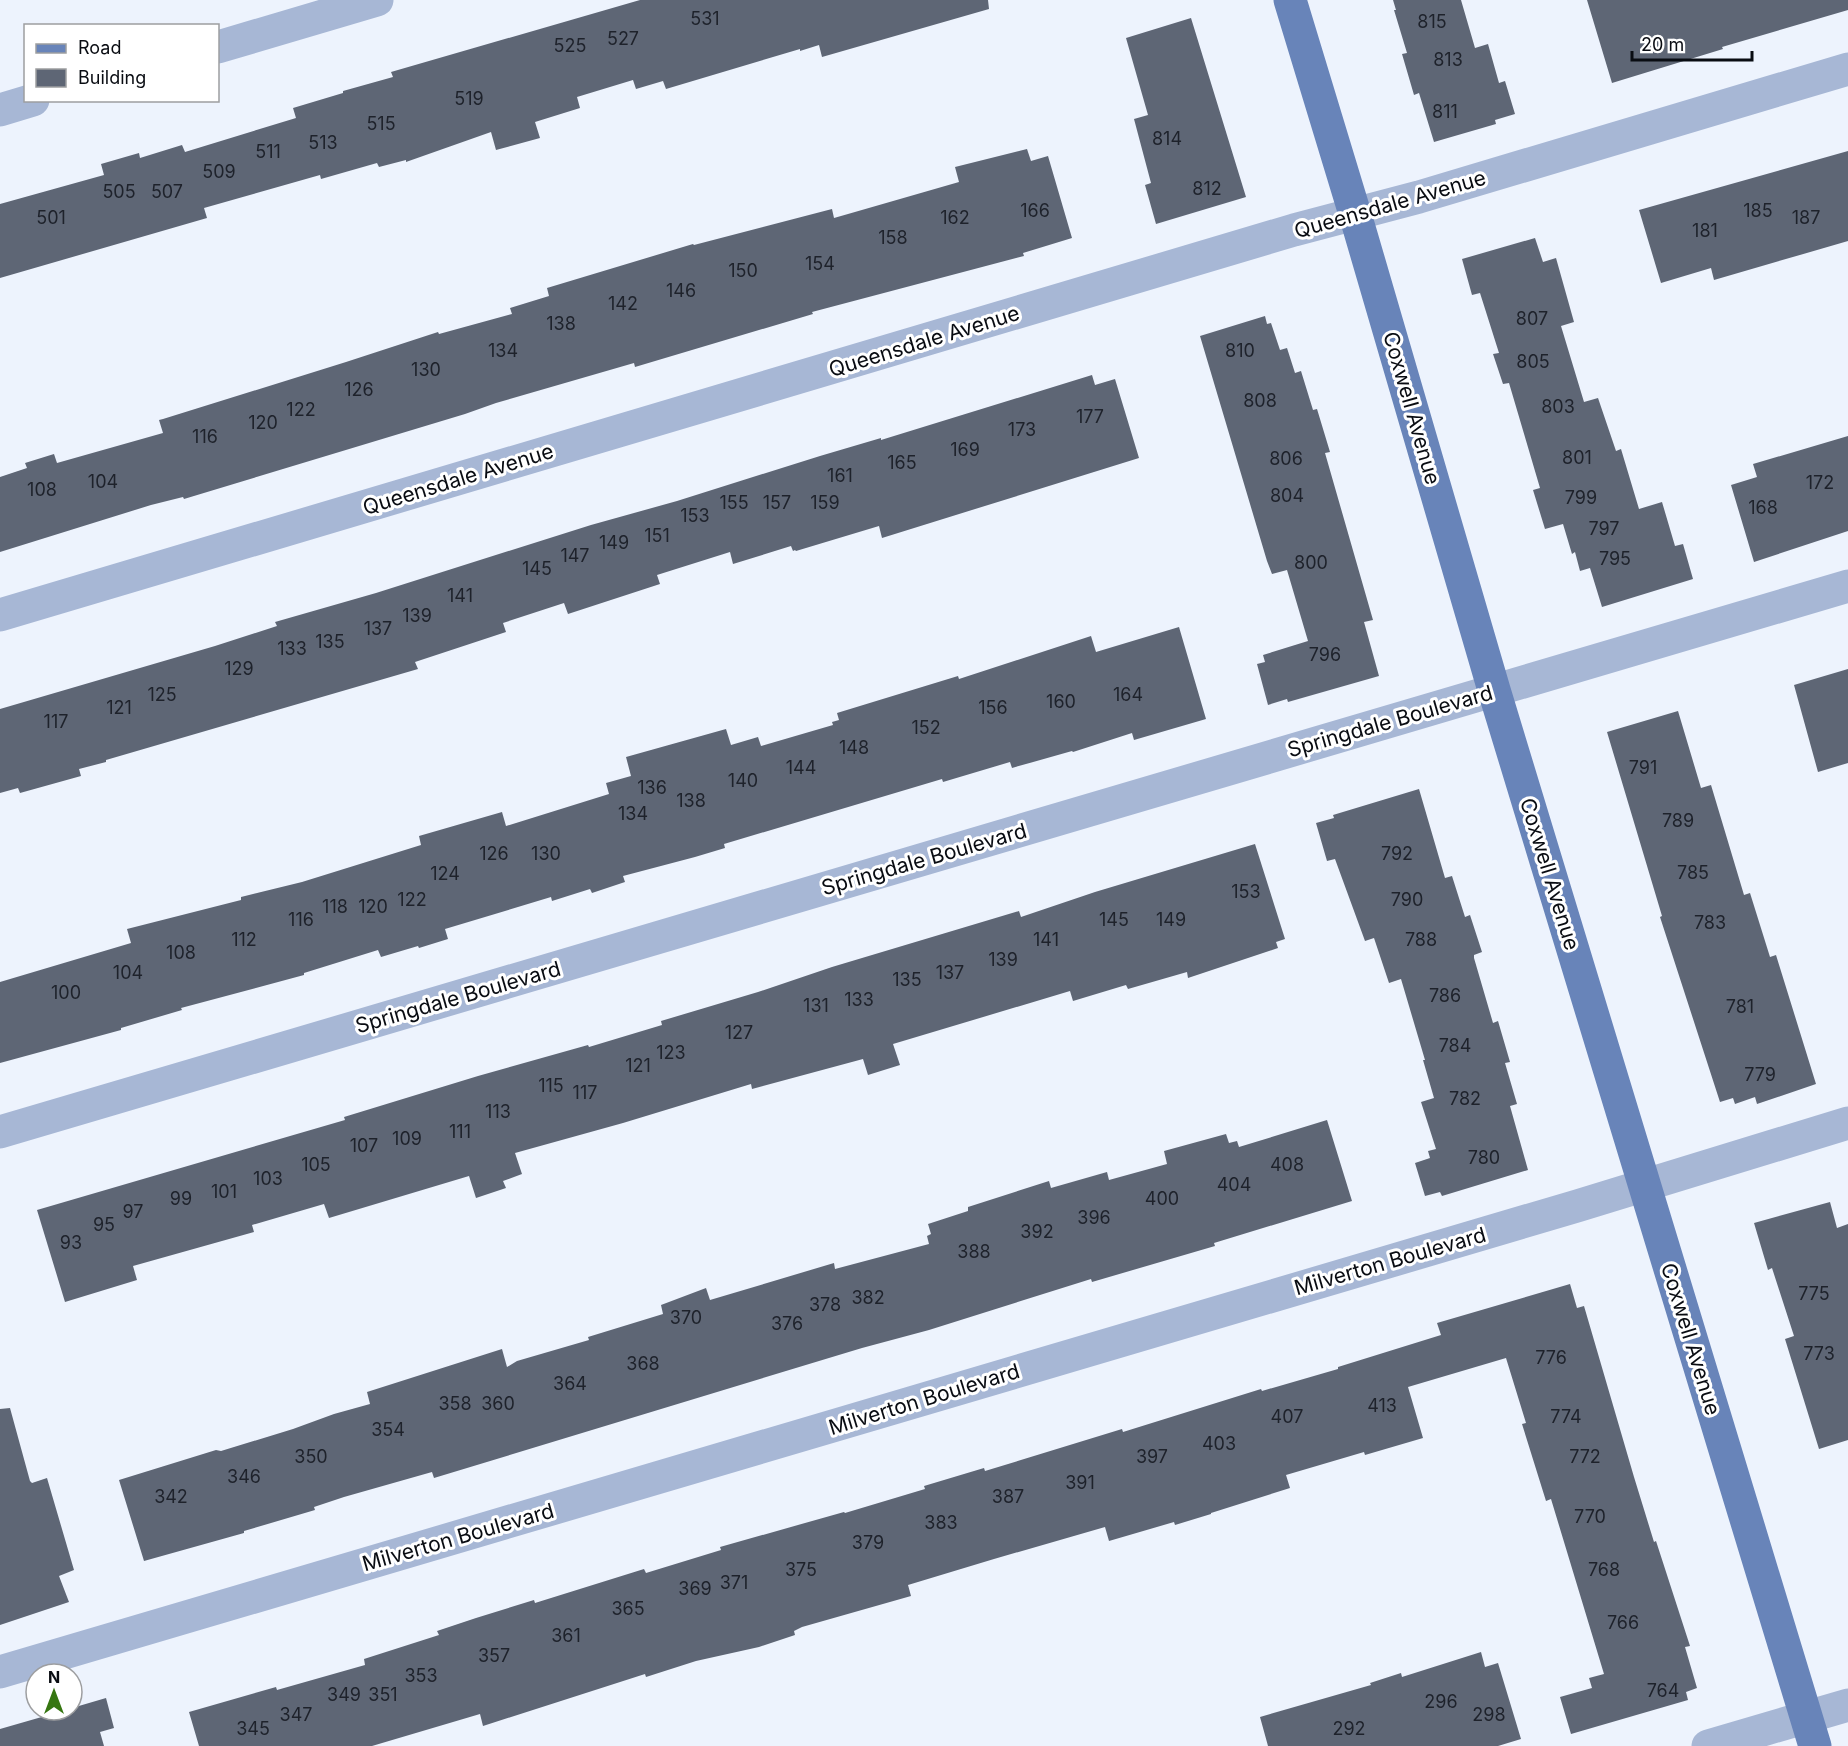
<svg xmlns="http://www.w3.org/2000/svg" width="1848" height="1746" font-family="Inter,sans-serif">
<rect width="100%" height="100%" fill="#edf3fd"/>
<path fill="#5e6675" d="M 640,0 L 988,0 L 989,9 L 822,57 L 819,45 L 800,51 L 800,49 L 666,89 L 663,81 L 636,89 L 633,80 L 577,97 L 580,108 L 535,122 L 540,138 L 496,150 L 491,132 L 406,162 L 406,160 L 379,167 L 377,163 L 321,179 L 320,175 L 204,208 L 207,218 L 0,278 L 0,204 L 104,175 L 101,164 L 139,153 L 140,158 L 182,145 L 185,152 L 296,118 L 293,108 L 343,93 L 343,91 L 393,77 L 391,72 Z
M 1393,0 L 1461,0 L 1475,48 L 1488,44 L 1499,83 L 1505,81 L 1515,114 L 1495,120 L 1496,124 L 1434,142 L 1419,93 L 1414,95 L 1402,54 L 1407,53 L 1394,10 L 1396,10 Z
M 1587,0 L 1848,0 L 1848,10 L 1722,47 L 1723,49 L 1612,83 Z
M 1191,18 L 1246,197 L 1156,224 L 1145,185 L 1151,183 L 1134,119 L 1148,115 L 1126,38 Z
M 1027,149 L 1031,161 L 1048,156 L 1072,238 L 1023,253 L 1024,256 L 812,312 L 813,314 L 635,367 L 634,363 L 496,403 L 465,414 L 184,499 L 183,497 L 151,505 L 0,552 L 0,477 L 27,468 L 25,463 L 54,454 L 57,463 L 163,433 L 159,420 L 163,419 L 346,362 L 438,332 L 439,334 L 512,314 L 510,308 L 549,296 L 547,288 L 693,244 L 694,245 L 832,209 L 834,218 L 848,214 L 959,182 L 955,167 Z
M 1848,151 L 1848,241 L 1714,280 L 1711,268 L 1661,283 L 1639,210 Z
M 1535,238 L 1543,262 L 1556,258 L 1574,322 L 1561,326 L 1584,402 L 1598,398 L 1616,451 L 1621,449 L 1639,509 L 1662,502 L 1675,546 L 1683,544 L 1693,579 L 1602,607 L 1590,568 L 1580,571 L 1575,552 L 1572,554 L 1563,524 L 1545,529 L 1533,490 L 1540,488 L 1509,383 L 1503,384 L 1493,354 L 1499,353 L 1480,293 L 1472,295 L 1462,259 Z
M 1265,316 L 1267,324 L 1271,323 L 1280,350 L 1287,348 L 1295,373 L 1301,371 L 1313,410 L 1317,409 L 1330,452 L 1325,453 L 1373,620 L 1364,622 L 1379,676 L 1288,702 L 1287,699 L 1268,705 L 1257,664 L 1265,662 L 1263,655 L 1308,641 L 1287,570 L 1272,574 L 1267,561 L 1200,336 Z
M 1092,375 L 1095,385 L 1115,379 L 1139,458 L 882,538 L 879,526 L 796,551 L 795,550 L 793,551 L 791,546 L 733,564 L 730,552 L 657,575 L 660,584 L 568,614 L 564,603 L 503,623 L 506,632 L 415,662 L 418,669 L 106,760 L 106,762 L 79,769 L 81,776 L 20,793 L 18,788 L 0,793 L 0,709 L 215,646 L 277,626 L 275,622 L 376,593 L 591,525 L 677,501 L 820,456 L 881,438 L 881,440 Z
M 1848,436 L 1848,531 L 1754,562 L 1731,485 L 1757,477 L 1753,464 Z
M 1179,627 L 1206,719 L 1134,740 L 1132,733 L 1073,752 L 1072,751 L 1012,768 L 1010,762 L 943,782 L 942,779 L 724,844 L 725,848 L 695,857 L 623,876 L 625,882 L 592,893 L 590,889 L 552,901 L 551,897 L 445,929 L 448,939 L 419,948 L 418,946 L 381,957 L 378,950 L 304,973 L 304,975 L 181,1008 L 182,1010 L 121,1028 L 121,1030 L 0,1063 L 0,982 L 131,943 L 127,929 L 241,900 L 241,897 L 302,882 L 421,845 L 419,836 L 502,812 L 506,826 L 609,794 L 606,783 L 631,776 L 626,757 L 726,729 L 731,745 L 758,737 L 761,746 L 833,725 L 832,722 L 839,720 L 837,713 L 958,676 L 959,679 L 1091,636 L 1096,652 Z
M 1848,669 L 1848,763 L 1818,772 L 1794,685 Z
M 1678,711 L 1701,788 L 1711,785 L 1744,895 L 1750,893 L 1770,957 L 1776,955 L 1816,1084 L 1757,1104 L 1755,1097 L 1735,1104 L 1733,1098 L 1720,1102 L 1660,917 L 1662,916 L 1607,732 Z
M 1419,789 L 1445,878 L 1452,876 L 1465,917 L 1470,915 L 1482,952 L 1474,955 L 1474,958 L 1493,1023 L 1498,1021 L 1510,1062 L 1505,1063 L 1517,1104 L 1510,1106 L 1528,1170 L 1442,1196 L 1440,1192 L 1425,1196 L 1415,1163 L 1430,1158 L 1428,1151 L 1436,1149 L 1421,1102 L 1434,1098 L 1423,1060 L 1425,1060 L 1401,979 L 1389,983 L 1374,938 L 1365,941 L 1335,859 L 1327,861 L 1316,823 L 1334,818 L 1333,815 Z
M 1255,844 L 1285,939 L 1276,942 L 1278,948 L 1188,978 L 1187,972 L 1128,989 L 1126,985 L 1073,1001 L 1070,991 L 893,1044 L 900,1065 L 868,1075 L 863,1059 L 752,1089 L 751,1084 L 623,1123 L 515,1153 L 522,1174 L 503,1181 L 506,1188 L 476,1198 L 469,1176 L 329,1218 L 324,1204 L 252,1225 L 254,1232 L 133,1266 L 137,1280 L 65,1302 L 37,1210 L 345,1120 L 344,1117 L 478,1076 L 588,1045 L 589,1047 L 662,1025 L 661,1021 L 758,992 L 832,967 L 1019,911 L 1021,917 L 1095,892 Z
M 1327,1120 L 1352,1201 L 1214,1243 L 1215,1246 L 1092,1282 L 1091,1279 L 929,1330 L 862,1348 L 434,1478 L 432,1472 L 344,1497 L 314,1507 L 315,1510 L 244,1531 L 244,1533 L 144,1561 L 119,1480 L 216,1450 L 221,1451 L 293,1429 L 334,1414 L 370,1404 L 367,1392 L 502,1349 L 507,1367 L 517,1361 L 589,1340 L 588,1337 L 663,1314 L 661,1305 L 706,1288 L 710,1300 L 834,1263 L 835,1269 L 929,1244 L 927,1236 L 931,1234 L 928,1224 L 968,1211 L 968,1207 L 1049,1181 L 1051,1188 L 1107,1172 L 1109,1180 L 1167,1164 L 1164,1151 L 1226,1134 L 1229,1143 L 1237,1141 L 1239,1147 Z
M 1830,1202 L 1837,1228 L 1848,1224 L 1848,1440 L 1819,1449 L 1785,1339 L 1794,1336 L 1772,1268 L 1768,1270 L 1754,1223 Z
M 1570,1284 L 1577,1308 L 1584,1306 L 1634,1477 L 1654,1542 L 1656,1541 L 1690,1646 L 1685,1647 L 1697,1688 L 1686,1692 L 1688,1700 L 1571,1734 L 1560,1697 L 1592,1688 L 1589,1678 L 1604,1674 L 1551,1499 L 1546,1501 L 1522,1424 L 1526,1423 L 1506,1358 L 1408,1387 L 1423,1438 L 1365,1455 L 1364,1452 L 1286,1475 L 1290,1488 L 1211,1513 L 1211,1514 L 1175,1525 L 1174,1522 L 1109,1541 L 1105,1527 L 994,1559 L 908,1585 L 911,1596 L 802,1627 L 794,1631 L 795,1635 L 759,1647 L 696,1661 L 646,1677 L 645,1674 L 483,1726 L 480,1714 L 372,1746 L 199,1746 L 189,1712 L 276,1687 L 277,1690 L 365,1665 L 364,1659 L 439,1635 L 437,1631 L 476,1618 L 534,1600 L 535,1603 L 644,1569 L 646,1573 L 721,1550 L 720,1547 L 844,1512 L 845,1513 L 925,1489 L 924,1486 L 984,1468 L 985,1471 L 1122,1429 L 1123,1432 L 1261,1389 L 1262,1391 L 1338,1369 L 1338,1367 L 1441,1335 L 1437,1323 Z
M 10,1408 L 30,1481 L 32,1483 L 47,1478 L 74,1570 L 59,1576 L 69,1602 L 0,1625 L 0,1409 Z
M 1481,1652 L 1485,1667 L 1498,1663 L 1521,1739 L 1498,1746 L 1268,1746 L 1260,1717 L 1371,1685 L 1370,1683 L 1401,1673 L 1402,1677 Z
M 106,1698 L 114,1728 L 100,1732 L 104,1746 L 0,1746 L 0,1729 L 66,1710 L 72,1710 L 72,1708 Z"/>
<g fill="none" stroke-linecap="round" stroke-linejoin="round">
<path stroke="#a7b7d5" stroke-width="33" d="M 218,47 L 377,0
M 0,110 L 33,100
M 0,615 L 1294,230 L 1419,197 L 1848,69
M 0,1132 L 1848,586
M 0,1672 L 1577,1206 L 1848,1123
M 1708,1746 L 1848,1705"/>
<path stroke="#6884b9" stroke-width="33" d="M 1290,0 L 1355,214 L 1494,690 L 1815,1746"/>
</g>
<g text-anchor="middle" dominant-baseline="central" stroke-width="6" stroke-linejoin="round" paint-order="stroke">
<g font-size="18" fill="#1e222b">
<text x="705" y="18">531</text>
<text x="1432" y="21">815</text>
<text x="623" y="38">527</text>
<text x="570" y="45">525</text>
<text x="1448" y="59">813</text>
<text x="469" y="98">519</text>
<text x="1445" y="111">811</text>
<text x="381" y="123">515</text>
<text x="1167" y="138">814</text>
<text x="323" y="142">513</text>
<text x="268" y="151">511</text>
<text x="219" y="171">509</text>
<text x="1207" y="188">812</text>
<text x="119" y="191">505</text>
<text x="167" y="191">507</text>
<text x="1035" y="210">166</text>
<text x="1758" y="210">185</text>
<text x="51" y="217">501</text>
<text x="955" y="217">162</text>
<text x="1806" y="217">187</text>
<text x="1705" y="230">181</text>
<text x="893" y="237">158</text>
<text x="820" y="263">154</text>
<text x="743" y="270">150</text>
<text x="681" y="290">146</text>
<text x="623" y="303">142</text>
<text x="1532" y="318">807</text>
<text x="561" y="323">138</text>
<text x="503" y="350">134</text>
<text x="1240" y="350">810</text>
<text x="1533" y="361">805</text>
<text x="426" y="369">130</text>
<text x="359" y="389">126</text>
<text x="1260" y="400">808</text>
<text x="1558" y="406">803</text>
<text x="301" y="409">122</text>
<text x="1090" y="416">177</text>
<text x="263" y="422">120</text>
<text x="1022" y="429">173</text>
<text x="205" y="436">116</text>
<text x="965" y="449">169</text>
<text x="1577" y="457">801</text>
<text x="1286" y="458">806</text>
<text x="902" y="462">165</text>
<text x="840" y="475">161</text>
<text x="103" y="481">104</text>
<text x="1820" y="482">172</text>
<text x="42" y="489">108</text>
<text x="1287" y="495">804</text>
<text x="1581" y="497">799</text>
<text x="734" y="502">155</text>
<text x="777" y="502">157</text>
<text x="825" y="502">159</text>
<text x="1763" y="507">168</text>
<text x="695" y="515">153</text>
<text x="1604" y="528">797</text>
<text x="657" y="535">151</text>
<text x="614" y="542">149</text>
<text x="575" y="555">147</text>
<text x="1615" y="558">795</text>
<text x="1311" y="562">800</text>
<text x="537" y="568">145</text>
<text x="460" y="595">141</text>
<text x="417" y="615">139</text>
<text x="378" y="628">137</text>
<text x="330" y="641">135</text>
<text x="292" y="648">133</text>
<text x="1325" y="654">796</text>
<text x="239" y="668">129</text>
<text x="162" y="694">125</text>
<text x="1128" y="694">164</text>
<text x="1061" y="701">160</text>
<text x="119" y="707">121</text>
<text x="993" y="707">156</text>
<text x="56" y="721">117</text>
<text x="926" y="727">152</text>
<text x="854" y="747">148</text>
<text x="801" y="767">144</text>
<text x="1643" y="767">791</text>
<text x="743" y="780">140</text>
<text x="652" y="787">136</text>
<text x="691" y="800">138</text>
<text x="633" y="813">134</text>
<text x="1678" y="820">789</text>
<text x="494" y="853">126</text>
<text x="546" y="853">130</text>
<text x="1397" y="853">792</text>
<text x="1693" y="872">785</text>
<text x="445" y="873">124</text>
<text x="1246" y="891">153</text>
<text x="412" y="899">122</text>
<text x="1407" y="899">790</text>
<text x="335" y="906">118</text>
<text x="373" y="906">120</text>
<text x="301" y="919">116</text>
<text x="1114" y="919">145</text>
<text x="1171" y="919">149</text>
<text x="1710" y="922">783</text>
<text x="244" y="939">112</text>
<text x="1046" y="939">141</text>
<text x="1421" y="939">788</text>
<text x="181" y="952">108</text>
<text x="1003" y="959">139</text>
<text x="128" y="972">104</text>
<text x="950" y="972">137</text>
<text x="907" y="979">135</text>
<text x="66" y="992">100</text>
<text x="1445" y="995">786</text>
<text x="859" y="999">133</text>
<text x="816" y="1005">131</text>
<text x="1740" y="1006">781</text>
<text x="739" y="1032">127</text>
<text x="1455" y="1045">784</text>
<text x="671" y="1052">123</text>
<text x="638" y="1065">121</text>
<text x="1760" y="1074">779</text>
<text x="551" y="1085">115</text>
<text x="585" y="1092">117</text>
<text x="1465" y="1098">782</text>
<text x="498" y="1111">113</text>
<text x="460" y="1131">111</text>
<text x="407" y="1138">109</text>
<text x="364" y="1145">107</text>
<text x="1484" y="1157">780</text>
<text x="316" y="1164">105</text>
<text x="1287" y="1164">408</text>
<text x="268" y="1178">103</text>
<text x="1234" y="1184">404</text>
<text x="224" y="1191">101</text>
<text x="181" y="1198">99</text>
<text x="1162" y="1198">400</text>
<text x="133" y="1211">97</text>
<text x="1094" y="1217">396</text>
<text x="104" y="1224">95</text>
<text x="1037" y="1231">392</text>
<text x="71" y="1242">93</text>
<text x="974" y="1251">388</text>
<text x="1814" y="1293">775</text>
<text x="868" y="1297">382</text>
<text x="825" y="1304">378</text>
<text x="686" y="1317">370</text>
<text x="787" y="1323">376</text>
<text x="1819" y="1353">773</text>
<text x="1551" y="1357">776</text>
<text x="643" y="1363">368</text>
<text x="570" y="1383">364</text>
<text x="455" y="1403">358</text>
<text x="498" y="1403">360</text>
<text x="1382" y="1405">413</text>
<text x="1287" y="1416">407</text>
<text x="1566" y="1416">774</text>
<text x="388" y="1429">354</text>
<text x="1219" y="1443">403</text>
<text x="311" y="1456">350</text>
<text x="1152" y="1456">397</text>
<text x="1585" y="1456">772</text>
<text x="244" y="1476">346</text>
<text x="1080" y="1482">391</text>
<text x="171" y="1496">342</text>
<text x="1008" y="1496">387</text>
<text x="1590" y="1516">770</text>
<text x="941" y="1522">383</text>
<text x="868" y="1542">379</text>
<text x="801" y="1569">375</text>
<text x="1604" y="1569">768</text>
<text x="734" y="1582">371</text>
<text x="695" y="1588">369</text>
<text x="628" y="1608">365</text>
<text x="1623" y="1622">766</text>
<text x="566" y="1635">361</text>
<text x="494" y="1655">357</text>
<text x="421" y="1675">353</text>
<text x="1663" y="1690">764</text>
<text x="344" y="1694">349</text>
<text x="383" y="1694">351</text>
<text x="1441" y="1701">296</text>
<text x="296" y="1714">347</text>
<text x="1489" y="1714">298</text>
<text x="253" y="1728">345</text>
<text x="1349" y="1728">292</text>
</g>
<g font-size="21" fill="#090c12" stroke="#fff">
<text transform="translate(1390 204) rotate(-16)">Queensdale Avenue</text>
<text transform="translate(924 341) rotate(-17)">Queensdale Avenue</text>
<text transform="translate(1412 408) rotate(74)">Coxwell Avenue</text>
<text transform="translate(458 479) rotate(-17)">Queensdale Avenue</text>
<text transform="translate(1390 721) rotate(-16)">Springdale Boulevard</text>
<text transform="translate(924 859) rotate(-16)">Springdale Boulevard</text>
<text transform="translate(1550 874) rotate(73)">Coxwell Avenue</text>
<text transform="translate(458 997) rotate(-16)">Springdale Boulevard</text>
<text transform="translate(1390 1261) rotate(-16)">Milverton Boulevard</text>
<text transform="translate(1691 1339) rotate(73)">Coxwell Avenue</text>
<text transform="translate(924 1399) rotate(-17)">Milverton Boulevard</text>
<text transform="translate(458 1537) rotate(-16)">Milverton Boulevard</text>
</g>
</g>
<rect x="24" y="24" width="195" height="78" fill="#ffffff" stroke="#9d9ea0" stroke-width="1.5"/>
<rect x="36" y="44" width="30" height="9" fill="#6884b9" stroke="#9d9ea0" stroke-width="1.5"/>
<text x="78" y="54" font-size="18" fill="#090c12">Road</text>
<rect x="36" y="69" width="30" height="18" fill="#5e6675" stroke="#9d9ea0" stroke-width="1.5"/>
<text x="78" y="84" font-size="18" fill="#090c12">Building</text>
<g transform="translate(54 1692)"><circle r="28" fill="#ffffff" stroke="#9d9ea0" stroke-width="1.5"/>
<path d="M0-4.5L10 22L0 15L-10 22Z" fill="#367611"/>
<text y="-9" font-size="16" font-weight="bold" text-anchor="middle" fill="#090c12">N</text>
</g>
<path d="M1632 51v9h120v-9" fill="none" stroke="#090c12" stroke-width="3"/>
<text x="1641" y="51" font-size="18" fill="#090c12" stroke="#ffffff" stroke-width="4.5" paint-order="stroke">20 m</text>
</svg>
